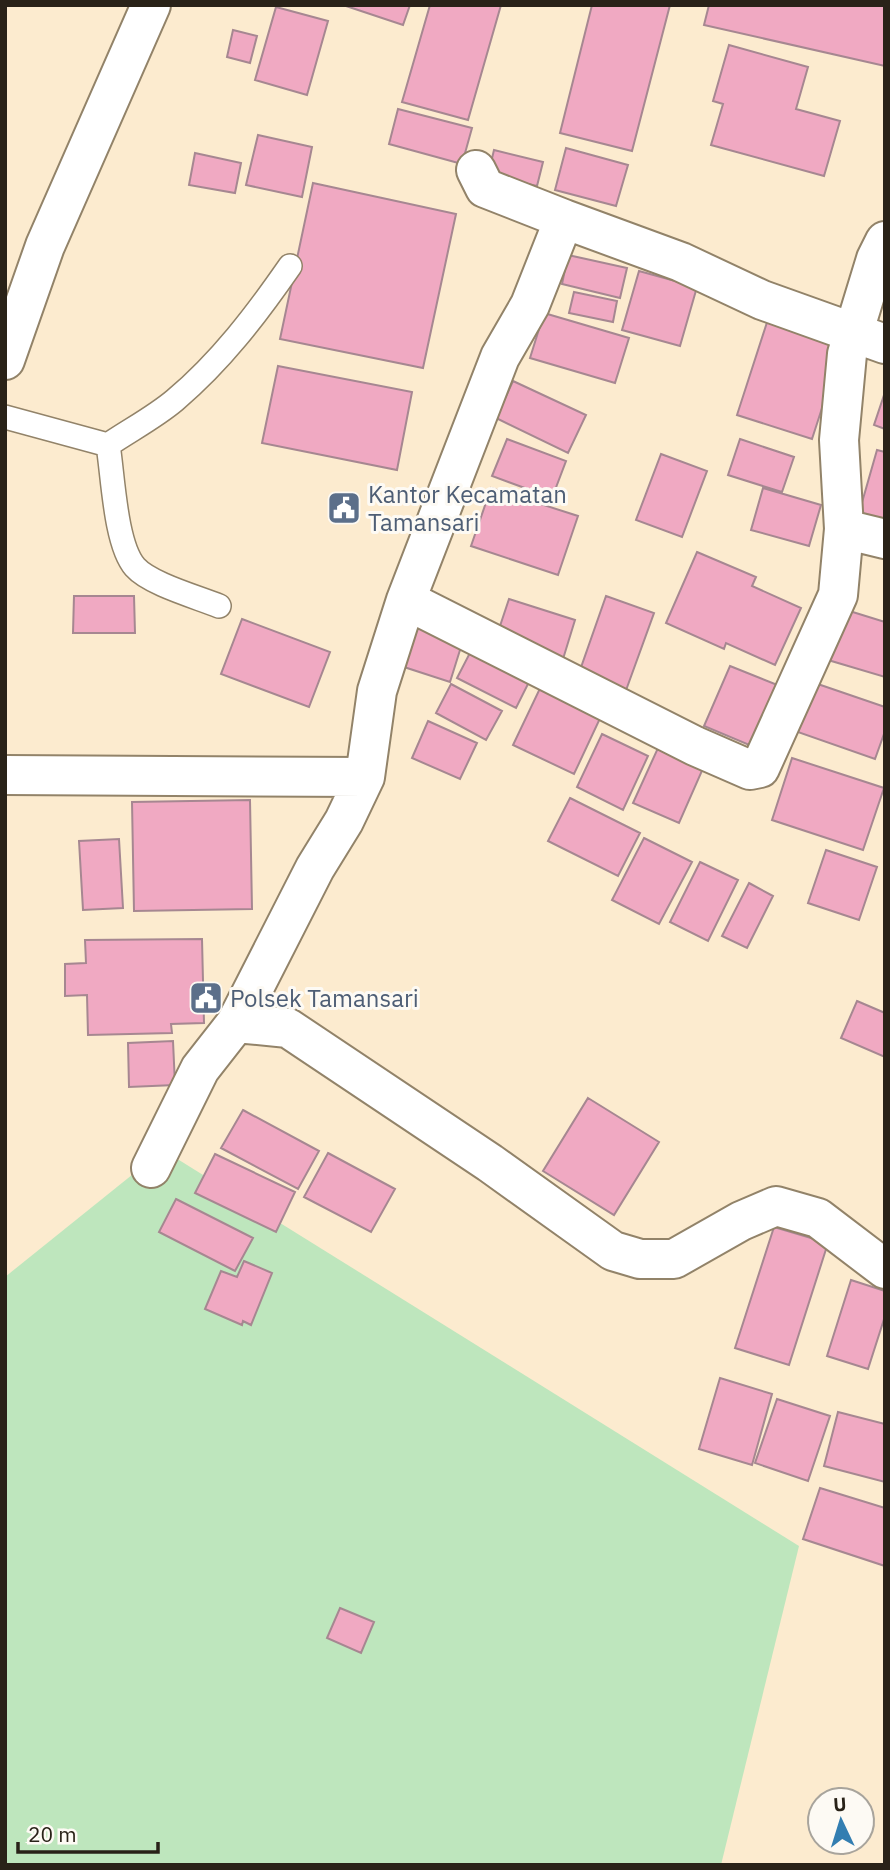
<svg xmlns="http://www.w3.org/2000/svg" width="890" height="1870" font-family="'IBM Plex Sans',sans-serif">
<rect width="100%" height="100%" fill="#fcebcf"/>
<path fill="#bee6bd" d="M 163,1150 L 799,1546 L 721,1865 L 5,1865 L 5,1277 Z"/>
<path fill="#f0a9c2" stroke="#a68791" stroke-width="2" d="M 343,5 L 410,5 L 403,25 Z
M 430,5 L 501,5 L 468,120 L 402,102 Z
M 592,5 L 670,5 L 632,151 L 560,133 Z
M 709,5 L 885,5 L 885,66 L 704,25 Z
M 276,7 L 328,21 L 307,95 L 255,80 Z
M 233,30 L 257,36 L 250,63 L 227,57 Z
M 729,45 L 808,67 L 796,109 L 840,121 L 824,176 L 711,145 L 723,104 L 713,101 Z
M 398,109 L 472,128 L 462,164 L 389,144 Z
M 258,135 L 312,147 L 302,197 L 246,185 Z
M 566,148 L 628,165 L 616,206 L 555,190 Z
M 494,150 L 543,162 L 537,186 L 488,175 Z
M 195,153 L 241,163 L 235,193 L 189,185 Z
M 313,183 L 456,214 L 423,368 L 280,339 Z
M 568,255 L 627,268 L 620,298 L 562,284 Z
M 639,271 L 697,287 L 680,346 L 622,330 Z
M 574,292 L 617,301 L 613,322 L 569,313 Z
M 771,310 L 846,334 L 812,439 L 737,415 Z
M 544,313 L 629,338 L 615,383 L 530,358 Z
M 278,366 L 412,392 L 397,470 L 262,443 Z
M 513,381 L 586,415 L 568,453 L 496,418 Z
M 885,392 L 885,429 L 874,425 Z
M 507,439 L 566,461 L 552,498 L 492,476 Z
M 740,439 L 794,457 L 782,492 L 728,475 Z
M 877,450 L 885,452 L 885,520 L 859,513 Z
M 661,454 L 707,471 L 682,537 L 636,520 Z
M 491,488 L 578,516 L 558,575 L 471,546 Z
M 763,488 L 821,505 L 809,546 L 751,530 Z
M 697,552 L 756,577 L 752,586 L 801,608 L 775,665 L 726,643 L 724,649 L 666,623 Z
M 74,596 L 134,596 L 135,633 L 73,633 Z
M 606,596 L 654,613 L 625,693 L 578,676 Z
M 509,599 L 575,620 L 563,659 L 496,638 Z
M 843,609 L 885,622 L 885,677 L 828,660 Z
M 242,619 L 330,652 L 309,707 L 221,674 Z
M 419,620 L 465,634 L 450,682 L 404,667 Z
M 474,645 L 533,674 L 516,708 L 457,678 Z
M 730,666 L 780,686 L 754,747 L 704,726 Z
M 809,681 L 885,707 L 885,731 L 875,759 L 792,730 Z
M 543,682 L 603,712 L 574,774 L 513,745 Z
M 451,684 L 502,711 L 486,740 L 436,713 Z
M 428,721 L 477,743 L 460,779 L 412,758 Z
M 602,734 L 648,756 L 623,810 L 577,787 Z
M 663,737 L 708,757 L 679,823 L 633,803 Z
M 792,758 L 884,788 L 863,850 L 772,820 Z
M 570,798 L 640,833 L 618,876 L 548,841 Z
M 250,800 L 252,909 L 134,911 L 132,802 Z
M 644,838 L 692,862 L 659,924 L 612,900 Z
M 119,839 L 123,908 L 83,910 L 79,841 Z
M 826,850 L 877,867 L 859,920 L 808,903 Z
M 700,862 L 738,880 L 708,941 L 670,922 Z
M 749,883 L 773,896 L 747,948 L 722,936 Z
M 202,939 L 204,1023 L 171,1024 L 172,1033 L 88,1035 L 87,995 L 65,996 L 65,964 L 86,963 L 85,940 Z
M 857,1001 L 885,1013 L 885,1057 L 841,1038 Z
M 173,1041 L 175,1085 L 129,1087 L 128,1043 Z
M 588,1098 L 659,1142 L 614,1215 L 543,1171 Z
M 243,1110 L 319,1151 L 298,1189 L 221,1148 Z
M 328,1153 L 395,1189 L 371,1232 L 304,1197 Z
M 215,1154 L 295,1192 L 276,1232 L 195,1193 Z
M 176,1199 L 253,1238 L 235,1271 L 159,1232 Z
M 774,1227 L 828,1243 L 789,1365 L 735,1348 Z
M 244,1261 L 272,1273 L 251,1325 L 243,1321 L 242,1325 L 205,1309 L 221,1271 L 237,1277 Z
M 851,1280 L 885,1291 L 885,1316 L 868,1369 L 827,1356 Z
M 720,1378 L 772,1394 L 752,1465 L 699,1449 Z
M 777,1399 L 830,1416 L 808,1481 L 755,1463 Z
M 838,1412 L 885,1424 L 885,1482 L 824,1466 Z
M 820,1488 L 885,1508 L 885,1566 L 803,1539 Z
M 340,1608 L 374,1622 L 361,1653 L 327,1638 Z"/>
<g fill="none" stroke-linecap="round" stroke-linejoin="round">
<defs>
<path id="lane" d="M 5,417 L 108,445 C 130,430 155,417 175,400 C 221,361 256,315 290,266
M 108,445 C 113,475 115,544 135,567 C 150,584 197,597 219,606"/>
<path id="street" d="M 476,170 L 485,188 L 564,219
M 5,360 L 45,246 L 151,5
M 844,529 L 885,539
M 406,600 L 695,746 L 750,770 L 760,768 L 838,595 L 844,529 L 839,440 L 847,354 L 876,259 L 885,241
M 5,775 L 365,777 L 377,691 L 406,600 L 500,357 L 530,305 L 564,219 L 681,262 L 762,300 L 885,344
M 365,777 L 344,821 L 315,868 L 236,1023 L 288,1028 L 490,1163 L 613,1251 L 640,1259 L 674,1259 L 741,1221 L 776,1206 L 818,1218 L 885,1269
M 151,1168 L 200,1069 L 236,1023"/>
</defs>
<use href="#lane" stroke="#928369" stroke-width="26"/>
<use href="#street" stroke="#928369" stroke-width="42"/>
<use href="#lane" stroke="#fff" stroke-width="23"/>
<use href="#street" stroke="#fff" stroke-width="38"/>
</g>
<defs>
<symbol id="civic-square" viewBox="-11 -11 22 22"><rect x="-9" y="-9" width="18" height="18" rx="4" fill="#5c6f8a" stroke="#fdfaf4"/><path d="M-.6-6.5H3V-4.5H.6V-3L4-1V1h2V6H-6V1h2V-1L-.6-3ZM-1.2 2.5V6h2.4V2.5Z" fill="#fff"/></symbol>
</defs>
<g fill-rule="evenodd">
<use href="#civic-square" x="325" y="489" width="38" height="38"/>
<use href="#civic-square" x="187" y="979" width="38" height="38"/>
</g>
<g text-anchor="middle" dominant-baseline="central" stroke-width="6" stroke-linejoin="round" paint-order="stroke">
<g font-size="24" fill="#4e5e75" stroke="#fdfaf4" text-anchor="start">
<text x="368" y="494">Kantor Kecamatan<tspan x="368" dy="28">Tamansari</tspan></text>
<text x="230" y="998">Polsek Tamansari</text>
</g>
</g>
<rect width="890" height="1870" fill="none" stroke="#292218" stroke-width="14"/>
<g transform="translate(841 1821) rotate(356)"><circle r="33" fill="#fdfaf4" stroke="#a8a49c" stroke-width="2"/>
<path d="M0-5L12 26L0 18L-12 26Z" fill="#337eb1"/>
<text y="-10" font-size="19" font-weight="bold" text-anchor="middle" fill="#292218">U</text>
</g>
<path d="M18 1842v10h140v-10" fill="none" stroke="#292218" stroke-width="3.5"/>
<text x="28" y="1842" font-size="21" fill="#292218" stroke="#fdfaf4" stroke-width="5" paint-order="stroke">20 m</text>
</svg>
